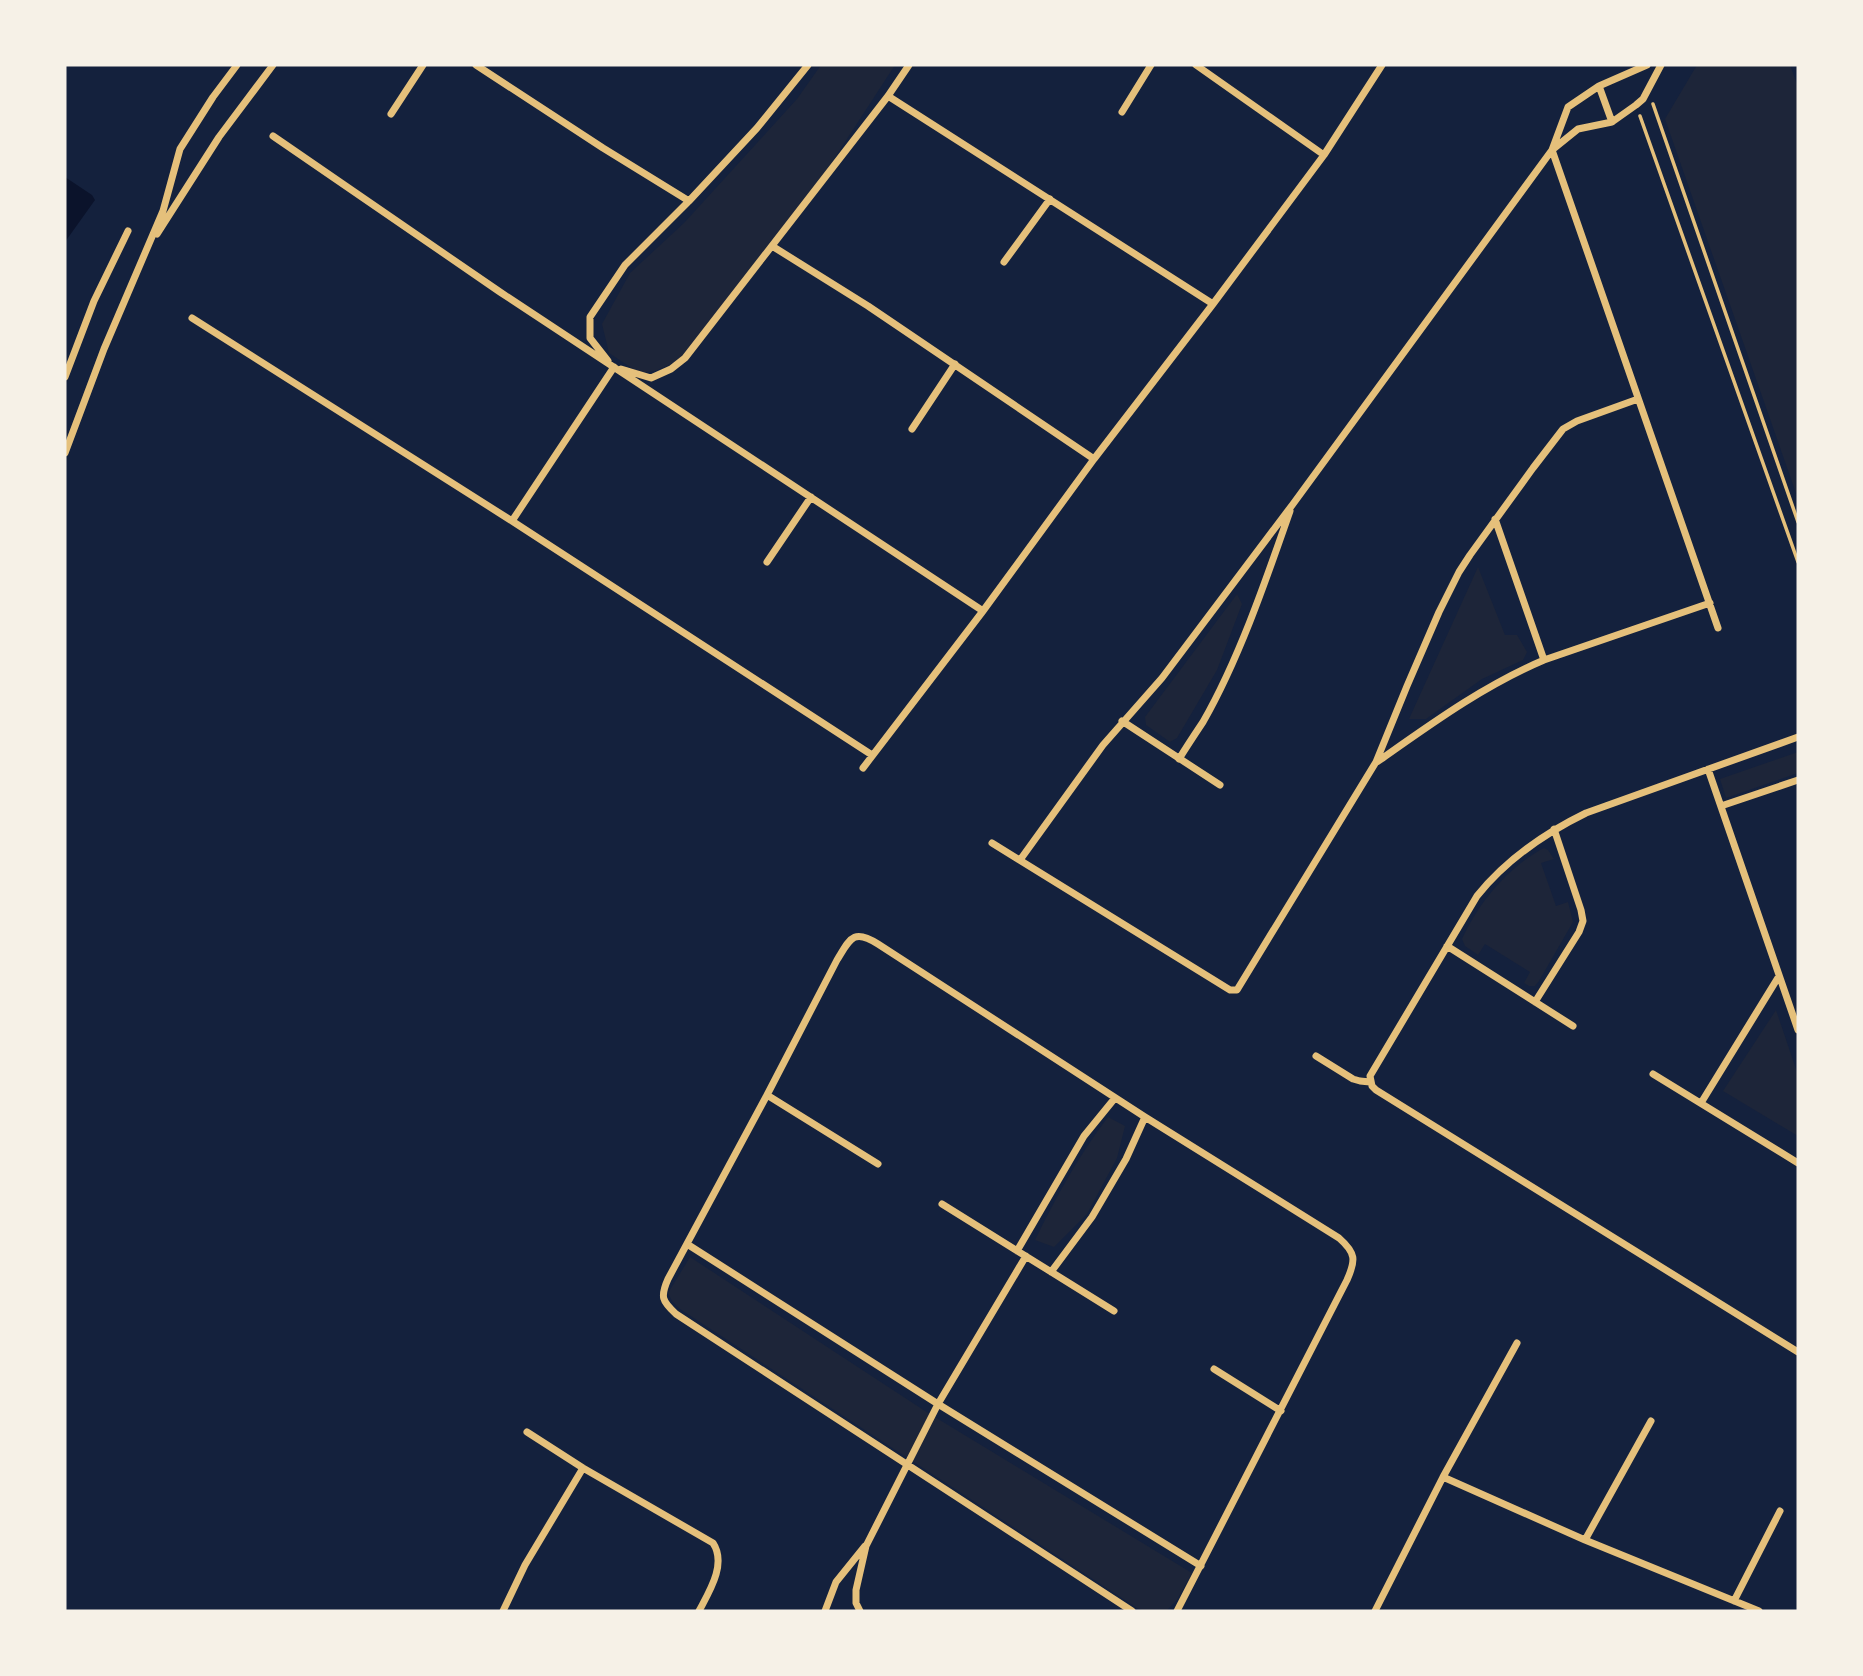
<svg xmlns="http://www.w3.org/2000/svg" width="1863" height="1676" font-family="Helvetica,sans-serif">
<rect width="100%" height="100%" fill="#14213d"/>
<path fill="#1d2539" d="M 821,65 L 895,65 L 808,199 L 685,358 L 655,371 L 639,373 L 609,353 L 602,324 L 630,273 L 684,223 L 797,99 Z
M 1697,65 L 1790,65 L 1798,87 L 1798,499 L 1665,119 Z
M 1478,567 L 1505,635 L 1517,635 L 1527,652 L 1523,660 L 1482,679 L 1426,719 L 1409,719 Z
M 1237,594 L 1242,604 L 1217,670 L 1177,738 L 1170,742 L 1146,725 L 1145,717 Z
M 1798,752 L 1798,773 L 1726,798 L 1720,779 Z
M 1544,848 L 1548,850 L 1554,859 L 1541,863 L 1556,906 L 1568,902 L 1573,922 L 1539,981 L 1535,986 L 1529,986 L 1524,983 L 1530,972 L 1485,944 L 1478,955 L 1465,946 L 1462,939 C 1479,902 1508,867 1544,848 Z
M 1776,1010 L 1798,1075 L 1798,1136 L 1723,1091 Z
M 1108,1117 L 1125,1126 L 1117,1158 L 1087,1214 L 1054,1247 L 1035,1240 C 1056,1197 1079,1155 1108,1117 Z
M 690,1257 L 925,1411 L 1192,1573 L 1177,1600 L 1166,1611 L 1145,1611 L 1137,1608 L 680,1309 L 672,1301 L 668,1293 Z"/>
<path fill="#0b132b" d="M 65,177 L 92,195 L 95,200 L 65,242 Z"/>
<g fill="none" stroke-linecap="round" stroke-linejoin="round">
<path stroke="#e5c07b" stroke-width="3.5" d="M 1653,104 L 1798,522
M 1640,116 L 1798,562"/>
<path stroke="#e5c07b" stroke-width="7" d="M 476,65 L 603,148 L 689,201
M 1196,65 L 1324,155
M 1647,65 L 1599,86 L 1568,107 L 1552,150 L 1718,628
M 1599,86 L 1612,122
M 888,96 L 1213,304
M 1122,112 L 1151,65
M 391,114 L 423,65
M 273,136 L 500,292 L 983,611
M 157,234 L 219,137 L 273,65
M 772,246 L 868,306 L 1094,459
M 1004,262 L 1050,199
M 192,318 L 512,521 L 872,755
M 608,361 L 590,338 L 590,317 L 625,265 L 689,201 L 757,128 L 808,65
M 621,369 L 651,378 L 671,369 L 685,358 L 888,96 L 909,65
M 65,377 L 94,301 L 128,231
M 912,429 L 955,364
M 65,453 L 104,349 L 163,211 L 180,149 L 213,97 L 237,65
M 1495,519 L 1544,660
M 512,521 L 614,367
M 767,562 L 811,497
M 1122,721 L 1220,785
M 1798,737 L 1586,813 C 1545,833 1506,860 1477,896 L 1370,1076 L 1372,1086 L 1376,1090 L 1798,1352
M 1179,759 C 1187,746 1195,734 1203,722 C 1239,659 1266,580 1290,511
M 1377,762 C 1431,724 1483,686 1544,660 L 1710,603
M 863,768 L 983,611 L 1094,459 L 1213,304 L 1324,155 L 1382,65
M 1708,769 L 1798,1030
M 1721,806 L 1798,780
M 992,843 L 1230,990 L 1237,990 L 1376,762 L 1407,686 L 1439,612 L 1459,572 L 1470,555 L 1533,468 L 1563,429 L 1577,421 L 1638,399
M 1020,860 L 1103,745 L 1162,678 L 1293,504 L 1552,150 L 1578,129 L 1612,122 L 1636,105 L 1643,99 L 1661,65
M 1447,946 L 1573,1026
M 1535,1002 L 1579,932 L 1583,921 L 1581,910 L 1554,829
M 1316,1056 L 1353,1079 L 1360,1081 L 1370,1082
M 1653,1074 L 1798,1163
M 767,1095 L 878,1164
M 1701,1103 L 1779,976
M 942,1204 L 1114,1311
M 687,1244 L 938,1404 L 1201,1566
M 1017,1251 L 1084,1136 L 1115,1098
M 1051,1272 L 1092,1217 L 1126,1159 L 1145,1117
M 1214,1369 L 1281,1411
M 527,1432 L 583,1468 L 713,1543 C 727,1564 709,1592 699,1611
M 1443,1477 L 1585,1540 L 1759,1611
M 1585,1540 L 1651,1421
M 1734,1601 L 1780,1511
M 503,1611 L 525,1565 L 583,1468
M 825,1611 L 836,1582 L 865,1546
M 860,1611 L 856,1603 L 856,1590 L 866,1546 L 938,1404 L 1026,1256
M 1132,1611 L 676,1314 C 662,1301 660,1297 668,1279 L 767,1095 L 837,960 C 850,939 853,928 878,944 L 1145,1117 L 1339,1238 C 1356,1253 1356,1260 1347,1280 L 1177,1611
M 1375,1611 L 1443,1477 L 1517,1343"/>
</g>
<rect width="1863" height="1676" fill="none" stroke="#f6f1e7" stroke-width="133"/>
</svg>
